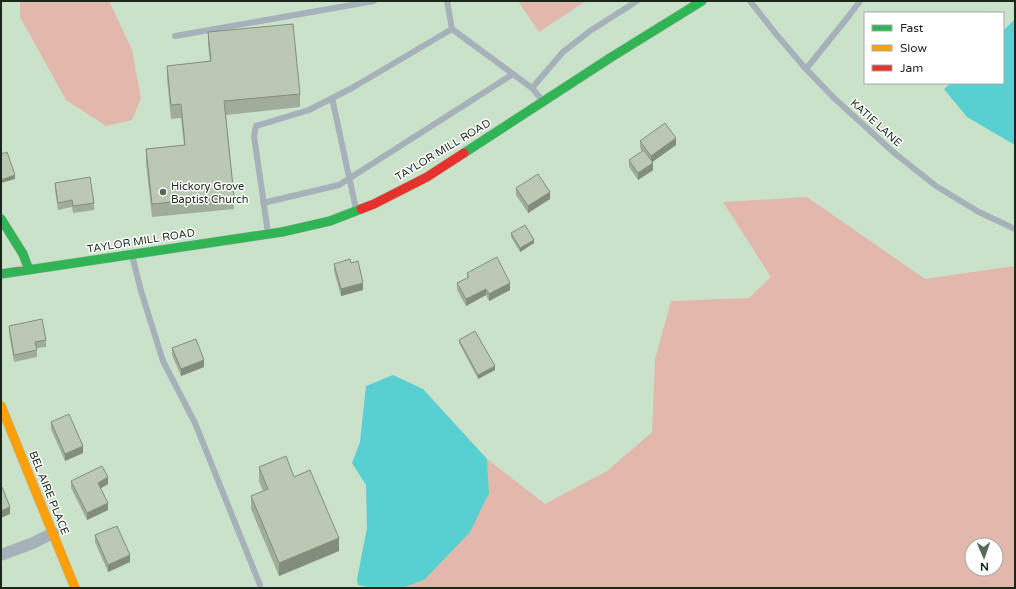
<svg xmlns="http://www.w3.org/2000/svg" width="1016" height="589" font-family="'Varela Round',sans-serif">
<rect width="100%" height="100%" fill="#cbe2ca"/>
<path fill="#e1b8ab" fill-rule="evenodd" d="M 20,1 L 110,1 L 111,5 L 132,50 L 141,98 L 132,120 L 106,126 L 66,100 L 20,17 Z
M 518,1 L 586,1 L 539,32 Z
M 807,197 L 925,279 L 1015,266 L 1015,588 L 402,588 L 424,580 L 489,493 L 487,459 L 545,504 L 607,471 L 652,432 L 655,359 L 671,301 L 749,298 L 771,277 L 723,202 ZM 972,545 L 996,545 L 996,569 L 972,569 Z"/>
<path fill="#58cfd0" d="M 1015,19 L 1015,145 L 967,117 L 944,89 L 951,83 L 1003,83 L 1003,31 Z
M 393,375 L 423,389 L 487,459 L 489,493 L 470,532 L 424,580 L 402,588 L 373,588 L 358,585 L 357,579 L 367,528 L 366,485 L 352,463 L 360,442 L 366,386 Z"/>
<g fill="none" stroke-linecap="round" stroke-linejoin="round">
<defs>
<path id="lane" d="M 447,1 L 452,29 L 532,88 L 542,100
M 750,1 L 776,34 L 806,69 L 834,98 L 892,151 L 936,186 L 977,211 L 1015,229
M 175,36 L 374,1
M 806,69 L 848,17 L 860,1
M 532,88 L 563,52 L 590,31 L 637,1
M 332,98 L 356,209
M 263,203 L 339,185 L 513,74
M 268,233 L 254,136 L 256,126 L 309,110 L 352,88 L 452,29
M 132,255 L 141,291 L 163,361 L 195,423 L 260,585"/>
<path id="street" d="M 1,555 L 33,543 L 53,533"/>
<path id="fast" d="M 464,153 L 610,58 L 702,1
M 1,219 L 23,254 L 29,270
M 1,274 L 282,232 L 330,221 L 361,209"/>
<path id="slow" d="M 1,406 L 75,588"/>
<path id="jam" d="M 361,209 L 374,204 L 427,177 L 464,153"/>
</defs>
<use href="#lane" stroke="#adbfac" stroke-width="6"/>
<use href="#street" stroke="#adbfac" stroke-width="12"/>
<use href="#fast" stroke="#adbfac" stroke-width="10"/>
<use href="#slow" stroke="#adbfac" stroke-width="10"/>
<use href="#jam" stroke="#adbfac" stroke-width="10"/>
<use href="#lane" stroke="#a6b1bc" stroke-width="5.5"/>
<use href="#street" stroke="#a6b1bc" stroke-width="11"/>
<use href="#fast" stroke="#30b455" stroke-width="9"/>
<use href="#slow" stroke="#ff9f0a" stroke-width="9"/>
<use href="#jam" stroke="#e5322d" stroke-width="9"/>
</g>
<path fill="#a1ad9b" d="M 208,32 L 300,94 L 300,107 L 226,115 L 234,196 L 234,209 L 152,217 L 146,163 L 146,149 L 184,145 L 181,118 L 171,119 L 167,79 L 167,66 L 210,62 L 208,45 Z
M 640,141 L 676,145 L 652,162 L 653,170 L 638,180 L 629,167 L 629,160 L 642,151 L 640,148 Z
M 55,183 L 94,203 L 94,210 L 73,213 L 72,207 L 58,210 L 55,190 Z
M 516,188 L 550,199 L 528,213 L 516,195 Z
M 511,233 L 534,243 L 520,252 L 511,237 Z
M 351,263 L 363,290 L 341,296 L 334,271 L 334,264 Z
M 467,273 L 510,290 L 489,301 L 486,295 L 466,306 L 457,290 L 457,283 L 467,278 Z
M 9,326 L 46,340 L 46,347 L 37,348 L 37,357 L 14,362 L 9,333 Z
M 459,340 L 495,370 L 478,379 L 459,343 Z
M 172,348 L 204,367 L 181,376 L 172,355 Z
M 51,422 L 83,453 L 65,461 L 51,429 Z
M 259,467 L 294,477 L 339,551 L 279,576 L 251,509 L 251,496 L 263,491 L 259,481 Z
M 71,481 L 108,484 L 100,488 L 108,510 L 87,520 L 71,488 Z
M 95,535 L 130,562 L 108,572 L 95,542 Z"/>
<path fill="#838d7e" d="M 676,138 L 676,145 L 651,163 L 651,156 Z
M 653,163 L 653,170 L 638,180 L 638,173 Z
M 15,175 L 15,179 L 1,183 L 1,180 Z
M 550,192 L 550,199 L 528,213 L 528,206 Z
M 534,240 L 534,243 L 520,252 L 520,248 Z
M 363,283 L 363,290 L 341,296 L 341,289 Z
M 510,283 L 510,290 L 489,301 L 489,294 Z
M 486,289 L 486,295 L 466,306 L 466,299 Z
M 204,360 L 204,367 L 181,376 L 181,369 Z
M 495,366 L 495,370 L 478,379 L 478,375 Z
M 83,446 L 83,453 L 65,461 L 65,454 Z
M 108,477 L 108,484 L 98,490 L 98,483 Z
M 108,503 L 108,510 L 87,520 L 87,513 Z
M 10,507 L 10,514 L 1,518 L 1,511 Z
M 339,538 L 339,551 L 279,576 L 279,563 Z
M 130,555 L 130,562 L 108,572 L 108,565 Z"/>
<path fill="#bbc9b4" stroke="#838d7e" d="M 293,24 L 300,94 L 224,101 L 234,196 L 152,204 L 146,149 L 185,145 L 181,104 L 171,105 L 167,66 L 211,61 L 208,32 Z
M 665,123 L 676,138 L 651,156 L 640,141 Z
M 644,150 L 653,163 L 638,173 L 629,160 Z
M 7,152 L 15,175 L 1,180 L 1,154 Z
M 538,174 L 550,192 L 528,206 L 516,188 Z
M 90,177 L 94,203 L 73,206 L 72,200 L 58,203 L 55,183 Z
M 525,225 L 534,240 L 520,248 L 511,233 Z
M 497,257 L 510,283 L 489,294 L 486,289 L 466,299 L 457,283 L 469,277 L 467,273 Z
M 350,259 L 351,263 L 358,261 L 363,283 L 341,289 L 334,264 Z
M 42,319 L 46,340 L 35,342 L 37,350 L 14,355 L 9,326 Z
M 475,331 L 495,366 L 478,375 L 459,340 Z
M 196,339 L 204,360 L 181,369 L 172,348 Z
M 69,414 L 83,446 L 65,454 L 51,422 Z
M 286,456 L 294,477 L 310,470 L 339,538 L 279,563 L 251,496 L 268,489 L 259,467 Z
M 102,466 L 108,477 L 98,483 L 108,503 L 87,513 L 71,481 Z
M 2,487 L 10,507 L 1,511 L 1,488 Z
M 117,526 L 130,555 L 108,565 L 95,535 Z"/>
<circle fill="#576956" stroke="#fff" stroke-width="1.5" cx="163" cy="192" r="4"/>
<g text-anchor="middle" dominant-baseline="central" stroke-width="3" stroke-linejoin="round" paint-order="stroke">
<g font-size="11" fill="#192818" stroke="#fff">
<text transform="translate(876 123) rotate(42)">KATIE LANE</text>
<text transform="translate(443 150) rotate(-31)">TAYLOR MILL ROAD</text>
<text transform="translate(141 241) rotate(-9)">TAYLOR MILL ROAD</text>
<text transform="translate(49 493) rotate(68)">BEL AIRE PLACE</text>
</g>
<g font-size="11" fill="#192818" stroke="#fff" text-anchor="start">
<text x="171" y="186">Hickory Grove<tspan x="171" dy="13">Baptist Church</tspan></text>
</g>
</g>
<rect width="1016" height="589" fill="none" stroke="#192818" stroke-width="4"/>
<rect x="864" y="12" width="140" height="72" fill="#ffffff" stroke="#a3a9a3"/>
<rect x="872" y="25" width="20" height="6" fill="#30b455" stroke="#a3a9a3"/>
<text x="900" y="32" font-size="12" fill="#192818">Fast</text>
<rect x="872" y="45" width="20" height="6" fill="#ff9f0a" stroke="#a3a9a3"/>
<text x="900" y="52" font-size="12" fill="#192818">Slow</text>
<rect x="872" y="65" width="20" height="6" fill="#e5322d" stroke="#a3a9a3"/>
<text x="900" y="72" font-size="12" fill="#192818">Jam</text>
<g transform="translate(984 557) rotate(178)"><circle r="19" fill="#ffffff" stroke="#a3a9a3"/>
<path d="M0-3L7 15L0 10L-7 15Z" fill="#576956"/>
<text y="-6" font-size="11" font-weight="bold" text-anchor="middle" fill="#192818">N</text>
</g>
</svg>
